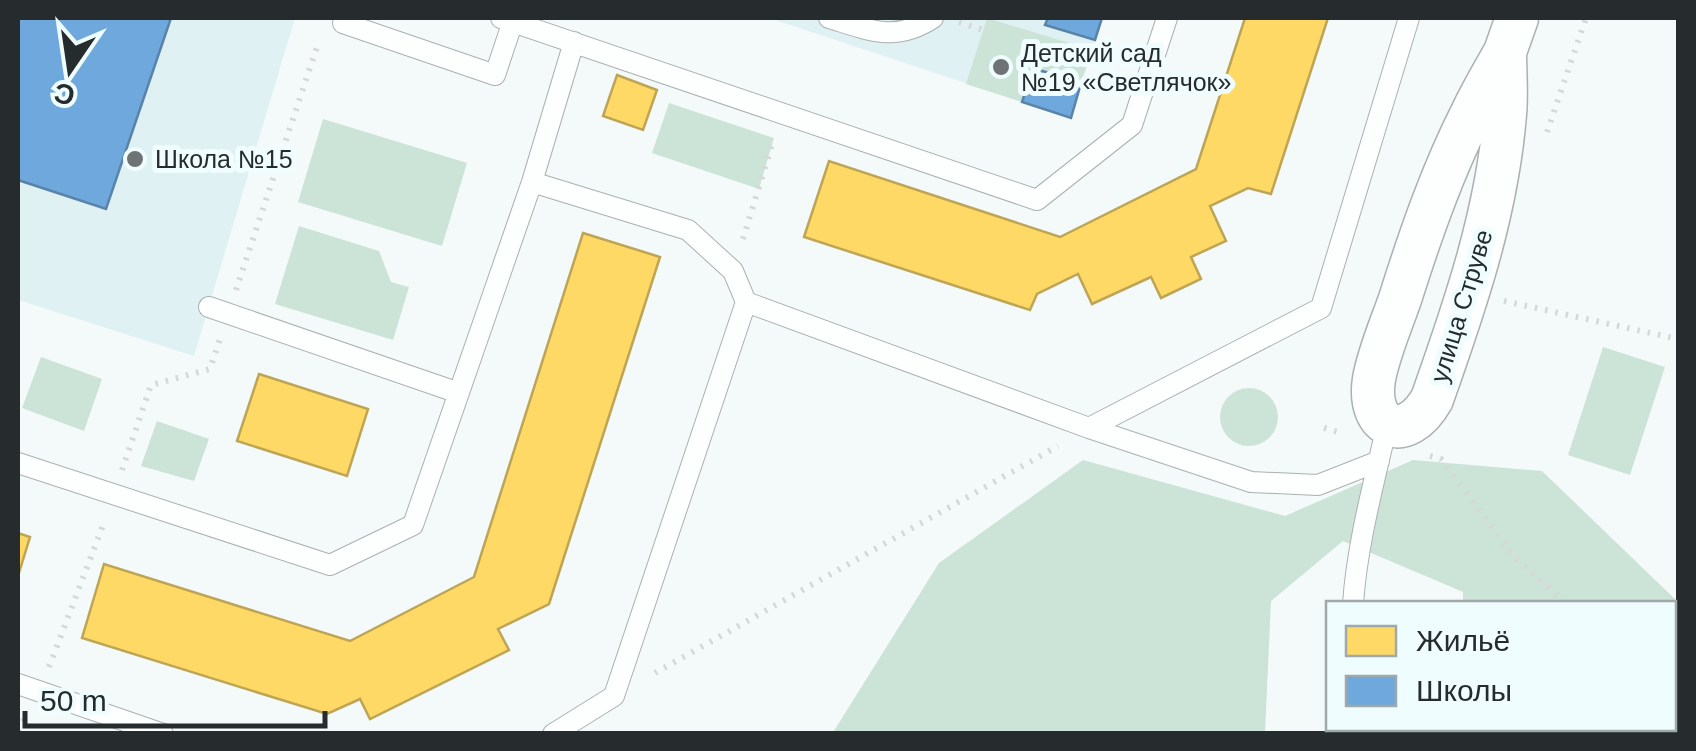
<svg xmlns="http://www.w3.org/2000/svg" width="1696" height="751" font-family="Helvetica,sans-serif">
<rect width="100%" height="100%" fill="#f4fafa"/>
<path fill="#e0f1f3" d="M 18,18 L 295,18 L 194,356 L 18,300 Z
M 769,18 L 1102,18 L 1071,118 Z"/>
<path fill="#cce3d7" d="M 987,18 L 1092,50 L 1081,83 L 1033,68 L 1022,102 L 966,84 Z
M 669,103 L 774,138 L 759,189 L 652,153 Z
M 323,119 L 467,163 L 442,246 L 298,202 Z
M 299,226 L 379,251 L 391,282 L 409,287 L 393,340 L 275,304 Z
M 1603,347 L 1665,367 L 1630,475 L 1568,455 Z
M 41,357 L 102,379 L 84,431 L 22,408 Z
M1220 417a29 29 0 1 1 58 0a29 29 0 1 1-58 0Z
M 157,421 L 209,439 L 194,481 L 141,466 Z
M 1083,460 L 1285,516 L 1413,460 L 1542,471 L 1678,602 L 1678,645 L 1674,665 L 1674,604 L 1463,603 L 1463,592 L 1343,541 L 1271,601 L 1265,733 L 832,734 L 939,563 Z
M 1454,729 L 1454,728 L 1658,729 L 1657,734 L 1454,733 Z"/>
<path fill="#ffd966" stroke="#bea555" stroke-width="2.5" d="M 1245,18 L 1328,18 L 1271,194 L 1248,188 L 1210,206 L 1226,241 L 1191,257 L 1201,279 L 1161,298 L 1151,277 L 1092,304 L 1078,274 L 1037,294 L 1030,310 L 804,237 L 829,161 L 1060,237 L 1196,169 Z
M 617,75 L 657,90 L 643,130 L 603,116 Z
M 583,233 L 660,257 L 549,604 L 498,629 L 509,650 L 370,719 L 360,699 L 327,714 L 82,638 L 104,564 L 350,641 L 474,577 Z
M 259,374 L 368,409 L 347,476 L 237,441 Z
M 18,533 L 30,537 L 18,576 Z"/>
<path fill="#6fa8dc" stroke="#5983a8" stroke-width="2.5" d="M 18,18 L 171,18 L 106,209 L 18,180 Z
M 1048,18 L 1102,18 L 1095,40 L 1045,25 Z
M 1033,68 L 1081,83 L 1071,118 L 1022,102 Z"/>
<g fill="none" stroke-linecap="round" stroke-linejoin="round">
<defs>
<path id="service" d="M 501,18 L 1037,200 L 1132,125 L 1167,18
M 829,18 C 869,30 895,43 933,18
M 343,23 L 495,75 L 514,18
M 532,182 L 688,230 L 733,271 L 746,302 L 614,696 L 553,734
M 746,302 L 1089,428 L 1251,482 L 1318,485 L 1379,461
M 209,307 L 459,393
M 1089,428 L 1321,308 L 1409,18
M 18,463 L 330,565 L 413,525 L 532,182 L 574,42
M 1353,604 C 1357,544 1374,483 1387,425
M 18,684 L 163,734
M 1345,734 L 1345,728"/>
<path id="minor" d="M 1505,52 C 1505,73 1507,94 1505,114 C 1497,213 1465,306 1432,399 C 1406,445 1366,429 1374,379 C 1379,352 1391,325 1400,299 C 1420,236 1442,172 1472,113 C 1482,92 1494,72 1505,52 Z
M 1505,52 L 1517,18"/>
</defs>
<use href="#service" stroke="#abb0b1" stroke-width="22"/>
<use href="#minor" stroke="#abb0b1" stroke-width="45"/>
<path stroke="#d6d7d7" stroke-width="6" stroke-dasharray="2.5 8" stroke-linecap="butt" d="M 959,22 L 983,30
M 1547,132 L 1586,18
M 743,239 L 773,141
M 236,290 L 319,41
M 1504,301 L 1678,339
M 1324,428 L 1341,433
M 1430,456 L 1441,459 L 1514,557 L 1567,604
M 122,470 L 151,385 L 210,369 L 220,339
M 49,667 L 105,520
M 655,673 L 1058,446
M 1674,698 L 1678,702
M 18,731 L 27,714"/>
<use href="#service" stroke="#fdfefe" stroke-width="20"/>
<use href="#minor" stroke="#fdfefe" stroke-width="42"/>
</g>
<g fill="#6e7475" stroke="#f0fdfe" stroke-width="4">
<circle cx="1001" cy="67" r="10"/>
<circle cx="135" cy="159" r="10"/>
</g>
<g text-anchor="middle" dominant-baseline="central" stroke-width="10" stroke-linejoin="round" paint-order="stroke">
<g font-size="25" fill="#262c2d" stroke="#f0fdfe" text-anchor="start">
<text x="1021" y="53">Детский сад<tspan x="1021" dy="29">№19 «Светлячок»</tspan></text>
<text x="155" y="159">Школа №15</text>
</g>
<g font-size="25" fill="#262c2d" stroke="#f0fdfe">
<text transform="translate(1461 306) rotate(-73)">улица Струве</text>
</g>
</g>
<rect width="1696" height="751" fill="none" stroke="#262c2d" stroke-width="40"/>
<rect x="1326" y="601" width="350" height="130" fill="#f0fdfe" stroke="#9fa9aa" stroke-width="2.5"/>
<rect x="1346" y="626" width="50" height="30" fill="#ffd966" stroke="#9fa9aa" stroke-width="2.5"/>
<text x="1416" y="651" font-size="30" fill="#262c2d">Жильё</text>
<rect x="1346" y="676" width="50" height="30" fill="#6fa8dc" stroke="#9fa9aa" stroke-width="2.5"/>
<text x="1416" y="701" font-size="30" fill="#262c2d">Школы</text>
<g transform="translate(70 70) rotate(193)" stroke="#f0fdfe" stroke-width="8" paint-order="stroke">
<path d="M0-8L18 38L0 25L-18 38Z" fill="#262c2d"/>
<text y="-15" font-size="28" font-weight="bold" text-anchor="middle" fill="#262c2d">С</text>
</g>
<path d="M25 711v15h300v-15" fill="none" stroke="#262c2d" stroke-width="5"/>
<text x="40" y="711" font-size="30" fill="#262c2d" stroke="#f0fdfe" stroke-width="8" paint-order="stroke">50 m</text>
</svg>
